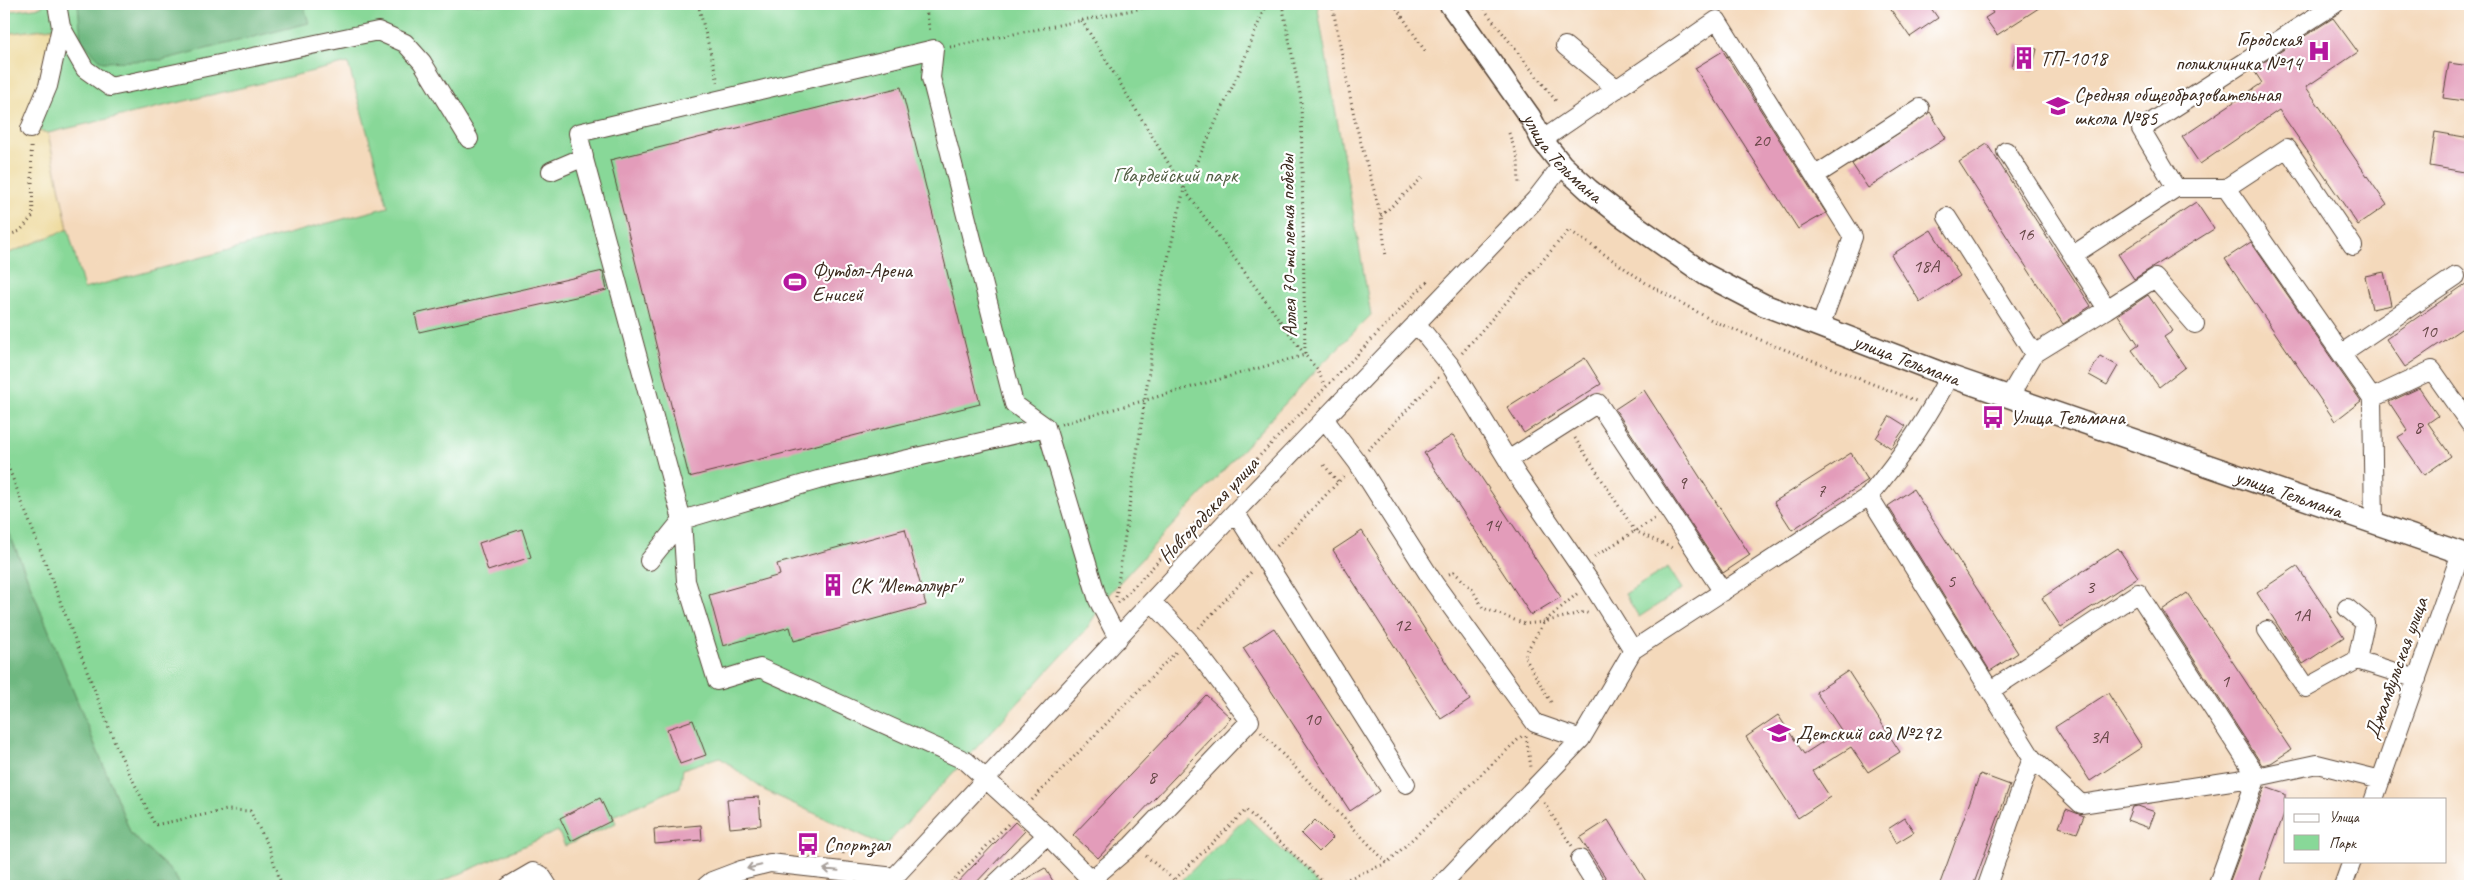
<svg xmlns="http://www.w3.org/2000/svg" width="2474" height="890" font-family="Caveat,sans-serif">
<rect width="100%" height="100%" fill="#fff"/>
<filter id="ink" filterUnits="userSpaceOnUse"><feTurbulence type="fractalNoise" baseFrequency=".02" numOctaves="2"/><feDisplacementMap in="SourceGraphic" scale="10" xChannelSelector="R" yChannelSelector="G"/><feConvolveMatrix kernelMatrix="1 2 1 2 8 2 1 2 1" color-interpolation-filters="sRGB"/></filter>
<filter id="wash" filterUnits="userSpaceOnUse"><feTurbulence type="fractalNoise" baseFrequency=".0096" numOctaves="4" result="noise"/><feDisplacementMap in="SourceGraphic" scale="20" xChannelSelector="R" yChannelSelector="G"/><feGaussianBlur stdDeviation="1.12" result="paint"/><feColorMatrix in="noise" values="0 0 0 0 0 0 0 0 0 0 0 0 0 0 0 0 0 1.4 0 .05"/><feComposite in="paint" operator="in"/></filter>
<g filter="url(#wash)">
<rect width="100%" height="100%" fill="#f4d9bb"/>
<path fill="#88d898" stroke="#62815b" d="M 42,4 L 1317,4 L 1371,315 L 1317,369 L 1109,594 L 1085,631 L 885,846 L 764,790 L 719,757 L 683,769 L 680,787 L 613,816 L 616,823 L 565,846 L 558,831 L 432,886 L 181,886 L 173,873 L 131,834 L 4,520 L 4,255 L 68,229 L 84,289 L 388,207 L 348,63 L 48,133 L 30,129 L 60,27 L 4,34 L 4,12 L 42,7 Z
M 1668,567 L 1682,589 L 1639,617 L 1625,594 Z
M 1247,817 L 1320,886 L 1176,886 Z"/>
<path fill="#6eb880" stroke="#54714f" d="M 78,4 L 303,4 L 309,23 L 162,60 L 102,62 L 81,40 Z
M 4,520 L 131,834 L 173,873 L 181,886 L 4,886 Z"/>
<path fill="#eeda9e" stroke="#94825e" d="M 61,27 L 31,129 L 48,133 L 68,229 L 4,255 L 4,34 Z"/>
<g id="blocks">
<path fill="#e39cba" d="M 1887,4 L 1928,4 L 1938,18 L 1910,37 Z
M 1987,4 L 2045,4 L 1997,35 L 1985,18 L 1993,13 Z
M 2333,18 L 2358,52 L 2306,87 L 2387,205 L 2358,225 L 2279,110 L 2200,164 L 2182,137 L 2262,83 L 2253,69 Z
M 2017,44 L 2037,49 L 2032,71 L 2012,67 Z
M 1723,51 L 1826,213 L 1798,229 L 1695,68 Z
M 2449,63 L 2470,66 L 2470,102 L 2443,98 Z
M 901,87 L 980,404 L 689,477 L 610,160 Z
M 1930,112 L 1946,138 L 1868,188 L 1852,164 Z
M 2435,132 L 2470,138 L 2470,173 L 2430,166 Z
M 1987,144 L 2091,306 L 2063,324 L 1959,162 Z
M 2196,202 L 2214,229 L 2134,279 L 2118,254 Z
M 1931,230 L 1960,276 L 1920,302 L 1891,255 Z
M 2251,242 L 2361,401 L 2335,421 L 2225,259 Z
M 603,271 L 607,290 L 419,332 L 415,314 Z
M 2384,272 L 2391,305 L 2372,309 L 2365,276 Z
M 2470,281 L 2470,323 L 2405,367 L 2386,339 Z
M 2148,295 L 2173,331 L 2164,337 L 2185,367 L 2159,387 L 2132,350 L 2139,345 L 2118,315 Z
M 2100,356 L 2118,366 L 2107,385 L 2089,375 Z
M 1585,358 L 1601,384 L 1524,433 L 1507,407 Z
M 2419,388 L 2438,416 L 2428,423 L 2451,456 L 2424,475 L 2398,437 L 2408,431 L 2389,402 Z
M 1644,390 L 1750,555 L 1723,573 L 1615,409 Z
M 1890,416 L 1906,426 L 1891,448 L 1876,438 Z
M 1453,435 L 1561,597 L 1531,615 L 1424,453 Z
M 1851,453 L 1868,480 L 1792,530 L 1774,502 Z
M 1913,489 L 2018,653 L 1990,671 L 1888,506 Z
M 522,529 L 531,557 L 488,571 L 479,543 Z
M 905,529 L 926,605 L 794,641 L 790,627 L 723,646 L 709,595 L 780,575 L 777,564 Z
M 1362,531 L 1470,700 L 1441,719 L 1333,550 Z
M 2118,548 L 2138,577 L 2061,627 L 2042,598 Z
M 2297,566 L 2344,637 L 2303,664 L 2257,593 Z
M 2187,593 L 2291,750 L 2271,763 L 2262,765 L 2162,610 Z
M 1274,628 L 1380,791 L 1350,811 L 1243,648 Z
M 1848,671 L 1900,752 L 1868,772 L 1851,747 L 1813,771 L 1830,797 L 1798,818 L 1746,737 L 1778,715 L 1804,754 L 1841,730 L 1816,692 Z
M 2108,693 L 2142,747 L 2090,781 L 2055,727 Z
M 1206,695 L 1231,718 L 1098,858 L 1073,835 Z
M 693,720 L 706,755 L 680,764 L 667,729 Z
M 1980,774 L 2010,785 L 1973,886 L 1939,886 Z
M 2265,787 L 2285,794 L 2285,811 L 2258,886 L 2228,886 Z
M 759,797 L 761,825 L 730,828 L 727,799 Z
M 600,798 L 611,821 L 571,841 L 560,818 Z
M 2138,806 L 2155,812 L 2149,828 L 2127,820 L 2132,807 Z
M 2066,809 L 2084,816 L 2077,833 L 2059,827 Z
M 1905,818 L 1914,832 L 1896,843 L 1888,829 Z
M 1315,820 L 1333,838 L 1319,852 L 1301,834 Z
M 1608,820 L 1649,886 L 1611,886 L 1580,838 Z
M 1015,822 L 1025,831 L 973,886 L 954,886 Z
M 701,825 L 702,840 L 655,844 L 654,829 Z
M 1045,868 L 1056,886 L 1014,886 Z"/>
</g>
</g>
<g filter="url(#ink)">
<use href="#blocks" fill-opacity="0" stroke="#574436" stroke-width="1"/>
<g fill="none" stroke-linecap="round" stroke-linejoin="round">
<defs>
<path id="minor" d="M 57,4 L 61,27 L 85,69 L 110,87 L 378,31 L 405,43 L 422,62 L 469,139
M 1565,46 L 1617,89
M 30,129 L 48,86 L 61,27
M 1542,140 L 1717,20 L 1853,237 L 1820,327
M 581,148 L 682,520 L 686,581 L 717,681 L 760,668 L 966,761 L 1047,835 L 1097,886
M 2006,151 L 2107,309 L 2034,354 L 2009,397
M 551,171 L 584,157 L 578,133 L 934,49 L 931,78 L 1014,404 L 1046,427 L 1098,600 L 1118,639
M 1816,175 L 1920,108
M 2176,188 L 2141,129 L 2335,4
M 2226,188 L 2287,148 L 2353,246
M 1947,217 L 2034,354
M 2073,255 L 2176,188 L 2226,188 L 2372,398 L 2374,522
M 2107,309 L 2155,278 L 2195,324
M 1416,323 L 1450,365 L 1517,475 L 1591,583 L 1633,650
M 2342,353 L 2456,276
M 2372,398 L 2432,370 L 2470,424
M 1325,420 L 1357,462 L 1434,583 L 1535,723 L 1581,739
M 1508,460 L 1598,403 L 1723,592
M 1869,496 L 2032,758 L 2081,804 L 2257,777 L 2138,593 L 1991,690
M 1235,512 L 1406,784
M 649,561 L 682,520 L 818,480 L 1046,427
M 2347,608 L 2365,623 L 2357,660
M 2267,630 L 2306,688 L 2357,660 L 2417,679
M 2374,799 L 2461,553
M 1580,859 L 1597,886
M 1092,879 L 1132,845 L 1250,721 L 1188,640 L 1153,603
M 509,886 L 533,872 L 541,875 L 548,886
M 706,886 L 712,881 L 741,870 L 770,863 L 895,877
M 886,886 L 1235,512 L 1535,200 L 1562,165
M 993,886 L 1047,835
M 1440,886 L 1581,739 L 1633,650 L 1869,496 C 1900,459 1927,420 1949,376
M 1987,886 L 2032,758
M 2217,886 L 2257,777 L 2317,764 L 2381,780
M 2343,886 L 2352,861"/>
<g id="major">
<path id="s1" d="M 1450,4 L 1530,117 L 1542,140 L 1562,165 L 1589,190 L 1622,216 L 1706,275 L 1764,305 L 1949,376 L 2470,556"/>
</g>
</defs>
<use href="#minor" stroke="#574436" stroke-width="20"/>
<use href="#major" stroke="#574436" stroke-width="24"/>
<path stroke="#574436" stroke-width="3" stroke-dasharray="1 4" stroke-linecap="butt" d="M 698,4 L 718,82
M 925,4 L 930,32
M 1282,4 L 1301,99 L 1305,355 L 1317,369 L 1325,386
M 1332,4 L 1355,121 L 1381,216 L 1386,257
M 1394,4 L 1427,54
M 1483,4 L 1487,13 L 1556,101
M 950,47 L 1162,4
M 1509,133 L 1518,159 L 1519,185
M 1381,216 L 1422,178
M 4,237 L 20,231 L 33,216 L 31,144
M 1462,353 L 1569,230 L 1646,283 L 1715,322 L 1916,401
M 1061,424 L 1305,355 L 1184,189 L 1081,19
M 1575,438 L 1635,531 L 1672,548
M 1368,450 L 1439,377
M 4,456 L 117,748 L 155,825 L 227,810 L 250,811 L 268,845 L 282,886
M 1324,465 L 1338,482
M 1277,546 L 1345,475
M 1594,557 L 1654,519
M 1449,574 L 1454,572 L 1472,589 L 1483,608 L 1525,624 L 1544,622 L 1584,612 L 1590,614
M 1116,597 L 1161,289 L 1184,189 L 1238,75 L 1266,4
M 1118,603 L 1428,281
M 1199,628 L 1253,570
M 1551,702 L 1524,656 L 1544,622 L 1578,593
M 1261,732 L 1387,863
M 1526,736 L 1531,767
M 1032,800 L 1176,652
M 1544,803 L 1572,846
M 843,854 L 845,846
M 1146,856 L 1181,886
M 948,886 L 1010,822
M 1168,886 L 1246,810 L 1327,886
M 1330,886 L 1387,863 L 1523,735"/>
<use href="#minor" stroke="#fff" stroke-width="18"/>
<use href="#major" stroke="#fff" stroke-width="21"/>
</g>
<defs><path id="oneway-shaft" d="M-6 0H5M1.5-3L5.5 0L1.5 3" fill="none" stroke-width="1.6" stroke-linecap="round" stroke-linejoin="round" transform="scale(1.25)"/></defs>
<g stroke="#a79f9a">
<use href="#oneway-shaft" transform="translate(754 867) rotate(167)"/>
<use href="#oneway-shaft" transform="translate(831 870) rotate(-174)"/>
</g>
</g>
<defs>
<symbol id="hospital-bare" viewBox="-9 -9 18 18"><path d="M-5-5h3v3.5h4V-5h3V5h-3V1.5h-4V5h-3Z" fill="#b5179e" stroke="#fff" stroke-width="2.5" paint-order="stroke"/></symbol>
<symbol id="building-bare" viewBox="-9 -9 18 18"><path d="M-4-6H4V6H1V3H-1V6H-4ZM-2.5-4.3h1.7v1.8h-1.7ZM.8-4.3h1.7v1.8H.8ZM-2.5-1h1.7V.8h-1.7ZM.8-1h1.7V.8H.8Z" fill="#b5179e" stroke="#fff" stroke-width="2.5" paint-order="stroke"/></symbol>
<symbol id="school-bare" viewBox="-9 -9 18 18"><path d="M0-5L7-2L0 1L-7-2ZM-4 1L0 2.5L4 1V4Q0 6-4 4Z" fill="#b5179e" stroke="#fff" stroke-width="2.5" paint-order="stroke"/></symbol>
<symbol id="stadium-bare" viewBox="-9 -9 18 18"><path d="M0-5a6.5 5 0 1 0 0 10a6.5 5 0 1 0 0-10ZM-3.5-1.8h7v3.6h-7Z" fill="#b5179e" stroke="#fff" stroke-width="2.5" paint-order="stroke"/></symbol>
<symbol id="bus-bare" viewBox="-9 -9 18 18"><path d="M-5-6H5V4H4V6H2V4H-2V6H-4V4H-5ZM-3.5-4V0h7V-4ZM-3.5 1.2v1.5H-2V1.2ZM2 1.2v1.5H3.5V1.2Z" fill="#b5179e" stroke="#fff" stroke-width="2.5" paint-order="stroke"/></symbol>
</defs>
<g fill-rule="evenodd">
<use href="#hospital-bare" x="2303" y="35" width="32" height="32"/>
<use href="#building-bare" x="2008" y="42" width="32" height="32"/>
<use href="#school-bare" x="2042" y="90" width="32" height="32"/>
<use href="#stadium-bare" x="779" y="266" width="32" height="32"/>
<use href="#bus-bare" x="1977" y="401" width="32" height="32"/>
<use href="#building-bare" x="817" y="569" width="32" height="32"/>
<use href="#school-bare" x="1763" y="717" width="32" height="32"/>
<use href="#bus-bare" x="792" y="828" width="32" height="32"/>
</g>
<g text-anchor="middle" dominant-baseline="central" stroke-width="4.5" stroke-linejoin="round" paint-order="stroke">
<g font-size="19" fill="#654645">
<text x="1761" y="140">20</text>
<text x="2025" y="234">16</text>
<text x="1926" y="266">18А</text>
<text x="2428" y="331">10</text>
<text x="2418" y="427">8</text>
<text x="1682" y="483">9</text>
<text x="1821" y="491">7</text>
<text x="1492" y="525">14</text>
<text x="1951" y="581">5</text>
<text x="2090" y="587">3</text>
<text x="2301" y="615">1А</text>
<text x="1402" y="625">12</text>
<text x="2225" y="681">1</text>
<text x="1312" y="719">10</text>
<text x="2099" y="737">3А</text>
<text x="1152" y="777">8</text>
</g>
<g font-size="21" fill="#3b2a1e" stroke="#fff" text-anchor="start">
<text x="2302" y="39" text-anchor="end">Городская<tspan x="2302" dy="24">поликлиника №14</tspan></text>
<text x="2040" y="58">ТП-1018</text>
<text x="2074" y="94">Средняя общеобразовательная<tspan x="2074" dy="24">школа №85</tspan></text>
<text x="812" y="270">Футбол-Арена<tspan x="812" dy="24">Енисей</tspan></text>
<text x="2010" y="417">Улица Тельмана</text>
<text x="850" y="585">СК "Металлург"</text>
<text x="1796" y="733">Детский сад №292</text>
<text x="824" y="844">Спортзал</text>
</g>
<g font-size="21" fill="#3b2a1e" stroke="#fff">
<text stroke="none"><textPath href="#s1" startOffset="191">улица Тельмана</textPath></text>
<text transform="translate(1288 246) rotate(-91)">Аллея 70-ти летия победы</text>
<text stroke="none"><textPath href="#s1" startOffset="596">улица Тельмана</textPath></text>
<text stroke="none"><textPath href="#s1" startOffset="1001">улица Тельмана</textPath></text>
<text transform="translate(1208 510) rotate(-47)">Новгородская улица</text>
<text transform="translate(2396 668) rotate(-70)">Джамбульская улица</text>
</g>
<g font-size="21" fill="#525e43" stroke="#fff">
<text x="1175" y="175">Гвардейский парк</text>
</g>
</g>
<rect width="2474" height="890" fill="none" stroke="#fff" stroke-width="20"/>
<rect x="2284" y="798" width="162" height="65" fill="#ffffff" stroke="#b1aaa5"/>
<rect x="2294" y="814" width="25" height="8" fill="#ffffff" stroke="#b1aaa5"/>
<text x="2329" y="822" font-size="15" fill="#3b2a1e">Улица</text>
<rect x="2294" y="835" width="25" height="15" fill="#88d898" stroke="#b1aaa5"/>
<text x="2329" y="848" font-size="15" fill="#3b2a1e">Парк</text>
</svg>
